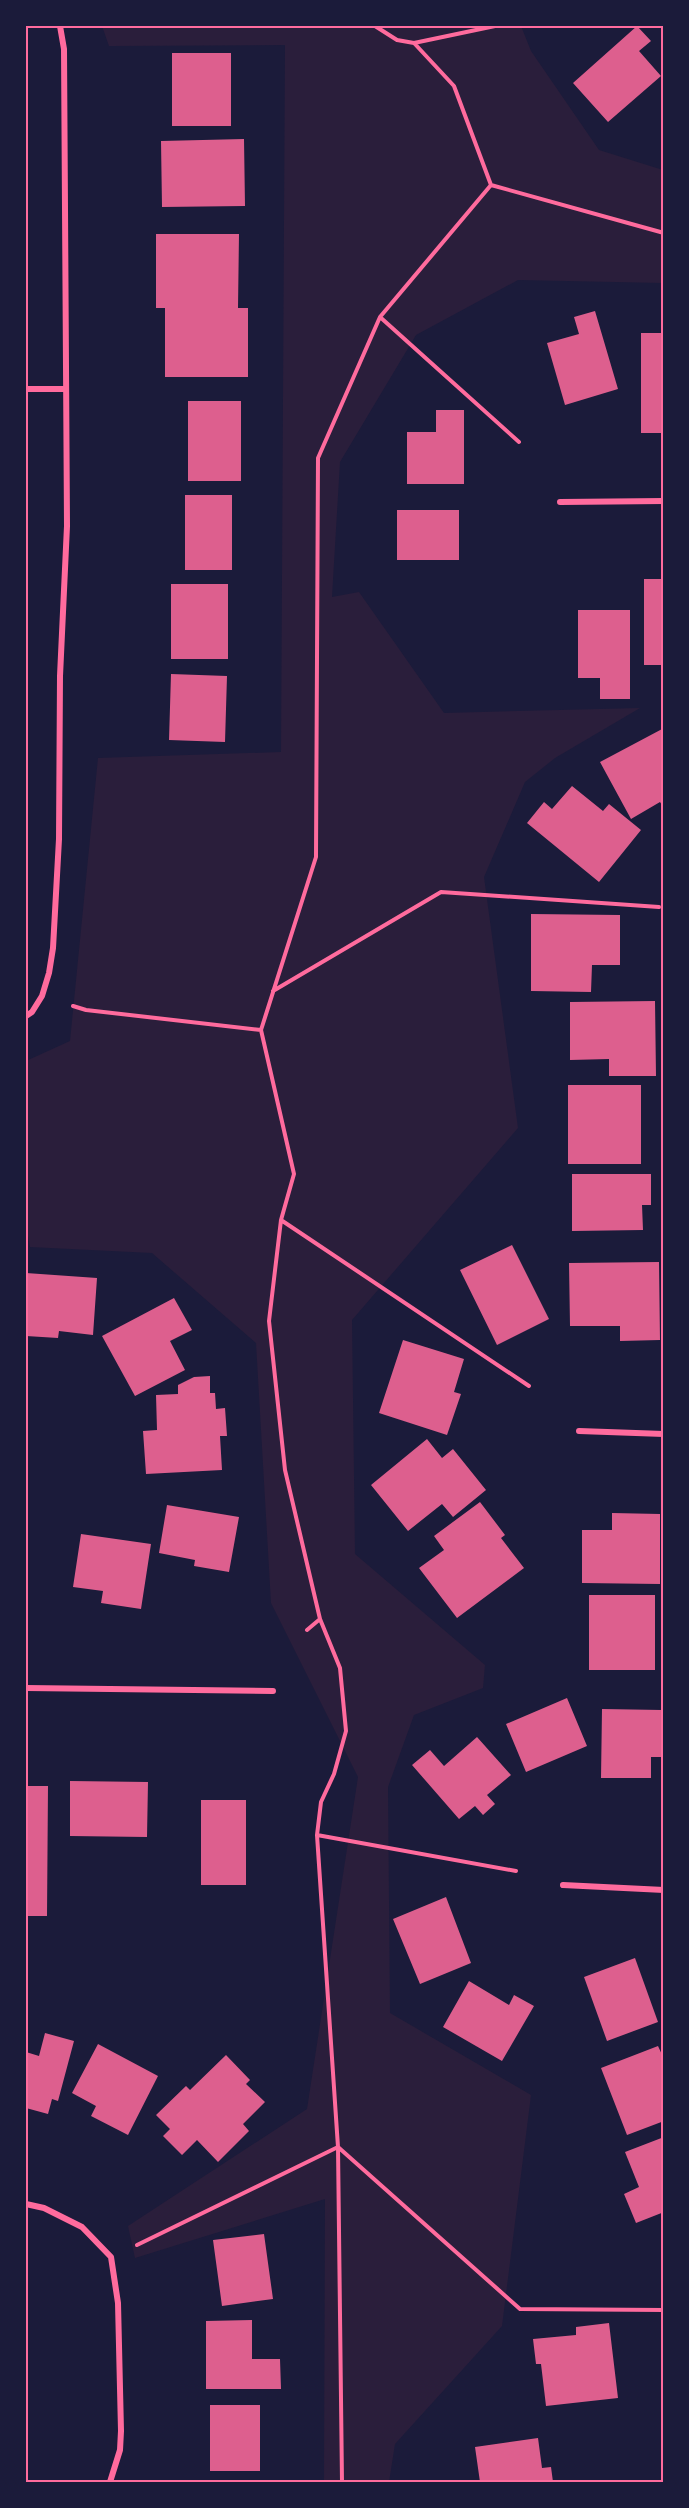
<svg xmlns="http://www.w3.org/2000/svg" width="689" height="2508" font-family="Ubuntu,sans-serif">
<rect width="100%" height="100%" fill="#1b1b3a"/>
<path fill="#2a1e3b" d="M 102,26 L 521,26 L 531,51 L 599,150 L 663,170 L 663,283 L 518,280 L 416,335 L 340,462 L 332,597 L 359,592 L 444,713 L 640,708 L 555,758 L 525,782 L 484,877 L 518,1128 L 352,1320 L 355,1554 L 485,1665 L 483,1688 L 414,1715 L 388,1787 L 390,2013 L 531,2095 L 502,2326 L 395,2444 L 389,2482 L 324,2482 L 325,2199 L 135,2258 L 128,2226 L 307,2109 L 358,1777 L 271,1603 L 256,1343 L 152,1253 L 30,1247 L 26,1225 L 26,1061 L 70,1041 L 98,758 L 281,752 L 285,45 L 109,46 Z"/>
<path fill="#dd5f8e" d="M 637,26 L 651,41 L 639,51 L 661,76 L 608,122 L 573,83 Z
M 172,53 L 231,53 L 231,126 L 172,126 Z
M 244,139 L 245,206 L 162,207 L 161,141 Z
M 156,234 L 239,234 L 238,308 L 248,308 L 248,377 L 165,377 L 165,308 L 156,308 Z
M 595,311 L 618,389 L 565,405 L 547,343 L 579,334 L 574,317 Z
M 641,333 L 664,333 L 664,433 L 641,433 Z
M 188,401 L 241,401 L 241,481 L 188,481 Z
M 436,410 L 464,410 L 464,484 L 407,484 L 407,432 L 436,432 Z
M 185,495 L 232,495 L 232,570 L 185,570 Z
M 397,510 L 459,510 L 459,560 L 397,560 Z
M 644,579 L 664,579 L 664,665 L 644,665 Z
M 171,584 L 228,584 L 228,659 L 171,659 Z
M 578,610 L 630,610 L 630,699 L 600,699 L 600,678 L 578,678 Z
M 171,674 L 227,676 L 225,742 L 169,740 Z
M 664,728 L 664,808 L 660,802 L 631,819 L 600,762 Z
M 572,786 L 603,811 L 609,804 L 641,830 L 599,882 L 527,823 L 544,802 L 552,809 Z
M 531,914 L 620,915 L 620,965 L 592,965 L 591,992 L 531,991 Z
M 655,1001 L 656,1076 L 609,1076 L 609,1059 L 570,1060 L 570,1002 Z
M 568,1085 L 641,1085 L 641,1164 L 568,1164 Z
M 572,1174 L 651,1174 L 651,1205 L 642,1205 L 643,1230 L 572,1231 Z
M 512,1245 L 549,1319 L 497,1345 L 460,1270 Z
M 659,1262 L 660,1340 L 620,1341 L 620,1326 L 570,1326 L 569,1263 Z
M 26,1273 L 97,1278 L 93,1335 L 59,1331 L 58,1338 L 26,1336 Z
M 174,1298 L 192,1330 L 170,1341 L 185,1370 L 135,1396 L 102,1336 Z
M 403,1340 L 464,1359 L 454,1392 L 461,1394 L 447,1435 L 379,1413 Z
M 210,1376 L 210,1393 L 215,1393 L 216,1409 L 225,1408 L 227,1436 L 220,1436 L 222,1470 L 146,1474 L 143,1431 L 157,1430 L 156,1395 L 178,1394 L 178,1385 L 194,1377 Z
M 427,1439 L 442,1458 L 453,1449 L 486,1490 L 453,1517 L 442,1504 L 408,1531 L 371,1485 Z
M 480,1502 L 505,1535 L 501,1538 L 524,1568 L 457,1618 L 419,1568 L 444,1550 L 434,1536 Z
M 167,1505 L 239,1517 L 229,1572 L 194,1566 L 195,1560 L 159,1553 Z
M 612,1513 L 660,1514 L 660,1584 L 582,1583 L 582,1530 L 612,1530 Z
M 81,1534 L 151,1544 L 141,1609 L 101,1603 L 103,1591 L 73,1587 Z
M 589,1595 L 655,1595 L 655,1670 L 589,1670 Z
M 567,1698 L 587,1746 L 526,1772 L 506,1724 Z
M 602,1709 L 662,1710 L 662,1757 L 651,1757 L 651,1778 L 601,1778 Z
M 477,1737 L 511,1775 L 487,1795 L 495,1804 L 483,1815 L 475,1806 L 459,1819 L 412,1765 L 430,1750 L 444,1766 Z
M 70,1781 L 148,1782 L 147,1837 L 70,1836 Z
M 26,1786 L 48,1786 L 47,1916 L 26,1916 Z
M 201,1800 L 246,1800 L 246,1885 L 201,1885 Z
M 446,1897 L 471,1963 L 420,1984 L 393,1919 Z
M 635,1958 L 658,2022 L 607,2041 L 584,1977 Z
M 469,1981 L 509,2005 L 514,1995 L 534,2006 L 502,2061 L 443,2027 Z
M 45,2033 L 74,2041 L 58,2101 L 52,2099 L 48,2114 L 26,2108 L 26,2052 L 39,2056 Z
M 98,2044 L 158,2076 L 128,2135 L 91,2116 L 96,2106 L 72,2093 Z
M 658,2046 L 664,2059 L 664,2121 L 627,2135 L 601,2068 Z
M 226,2055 L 250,2080 L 246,2084 L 265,2102 L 243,2124 L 249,2131 L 218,2162 L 197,2140 L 182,2155 L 163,2136 L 170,2129 L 156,2115 L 186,2086 L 190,2090 Z
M 664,2137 L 664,2212 L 636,2223 L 624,2194 L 639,2187 L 625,2152 Z
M 264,2234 L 273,2299 L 222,2306 L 213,2240 Z
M 252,2320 L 252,2359 L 280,2359 L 281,2389 L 206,2389 L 206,2321 Z
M 609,2323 L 618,2398 L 546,2406 L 541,2364 L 536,2364 L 533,2339 L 576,2335 L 576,2327 Z
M 210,2405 L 260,2405 L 260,2471 L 210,2471 Z
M 538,2438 L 542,2468 L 551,2467 L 553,2482 L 480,2482 L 475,2447 Z"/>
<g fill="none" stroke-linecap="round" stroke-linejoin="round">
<path stroke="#ff6b9d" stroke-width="4" d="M 375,26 L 397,40 L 414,43 L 495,26
M 491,185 L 664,233
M 380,317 L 491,185 L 454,86 L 414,43
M 273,991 L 441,892 L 659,907
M 73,1006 L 86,1010 L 261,1030
M 281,1220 L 529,1386
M 307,1630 L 320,1619
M 317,1835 L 516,1871
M 137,2245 L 338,2147 L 520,2309 L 664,2310
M 342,2482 L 338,2147 L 317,1835 L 321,1802 L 334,1774 L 346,1731 L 340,1668 L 320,1619 L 285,1470 L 269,1321 L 281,1220 L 294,1174 L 261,1030 L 316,857 L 318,458 L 380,317 L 519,442"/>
<path stroke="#ff6b9d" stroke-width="6" d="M 26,389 L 64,389
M 560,502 L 664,501
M 26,1016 L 32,1012 L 42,996 L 49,973 L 53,948 L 59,839 L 60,676 L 67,526 L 64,49 L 60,26
M 579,1431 L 664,1434
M 26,1688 L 273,1691
M 563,1885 L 664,1890
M 26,2204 L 44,2208 L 82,2227 L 111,2257 L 118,2303 L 121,2431 L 120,2450 L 110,2482"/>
</g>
<rect width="689" height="2508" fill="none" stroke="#1b1b3a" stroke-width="54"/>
<rect x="27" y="27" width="635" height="2454" fill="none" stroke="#ff6b9d" stroke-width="2"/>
</svg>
